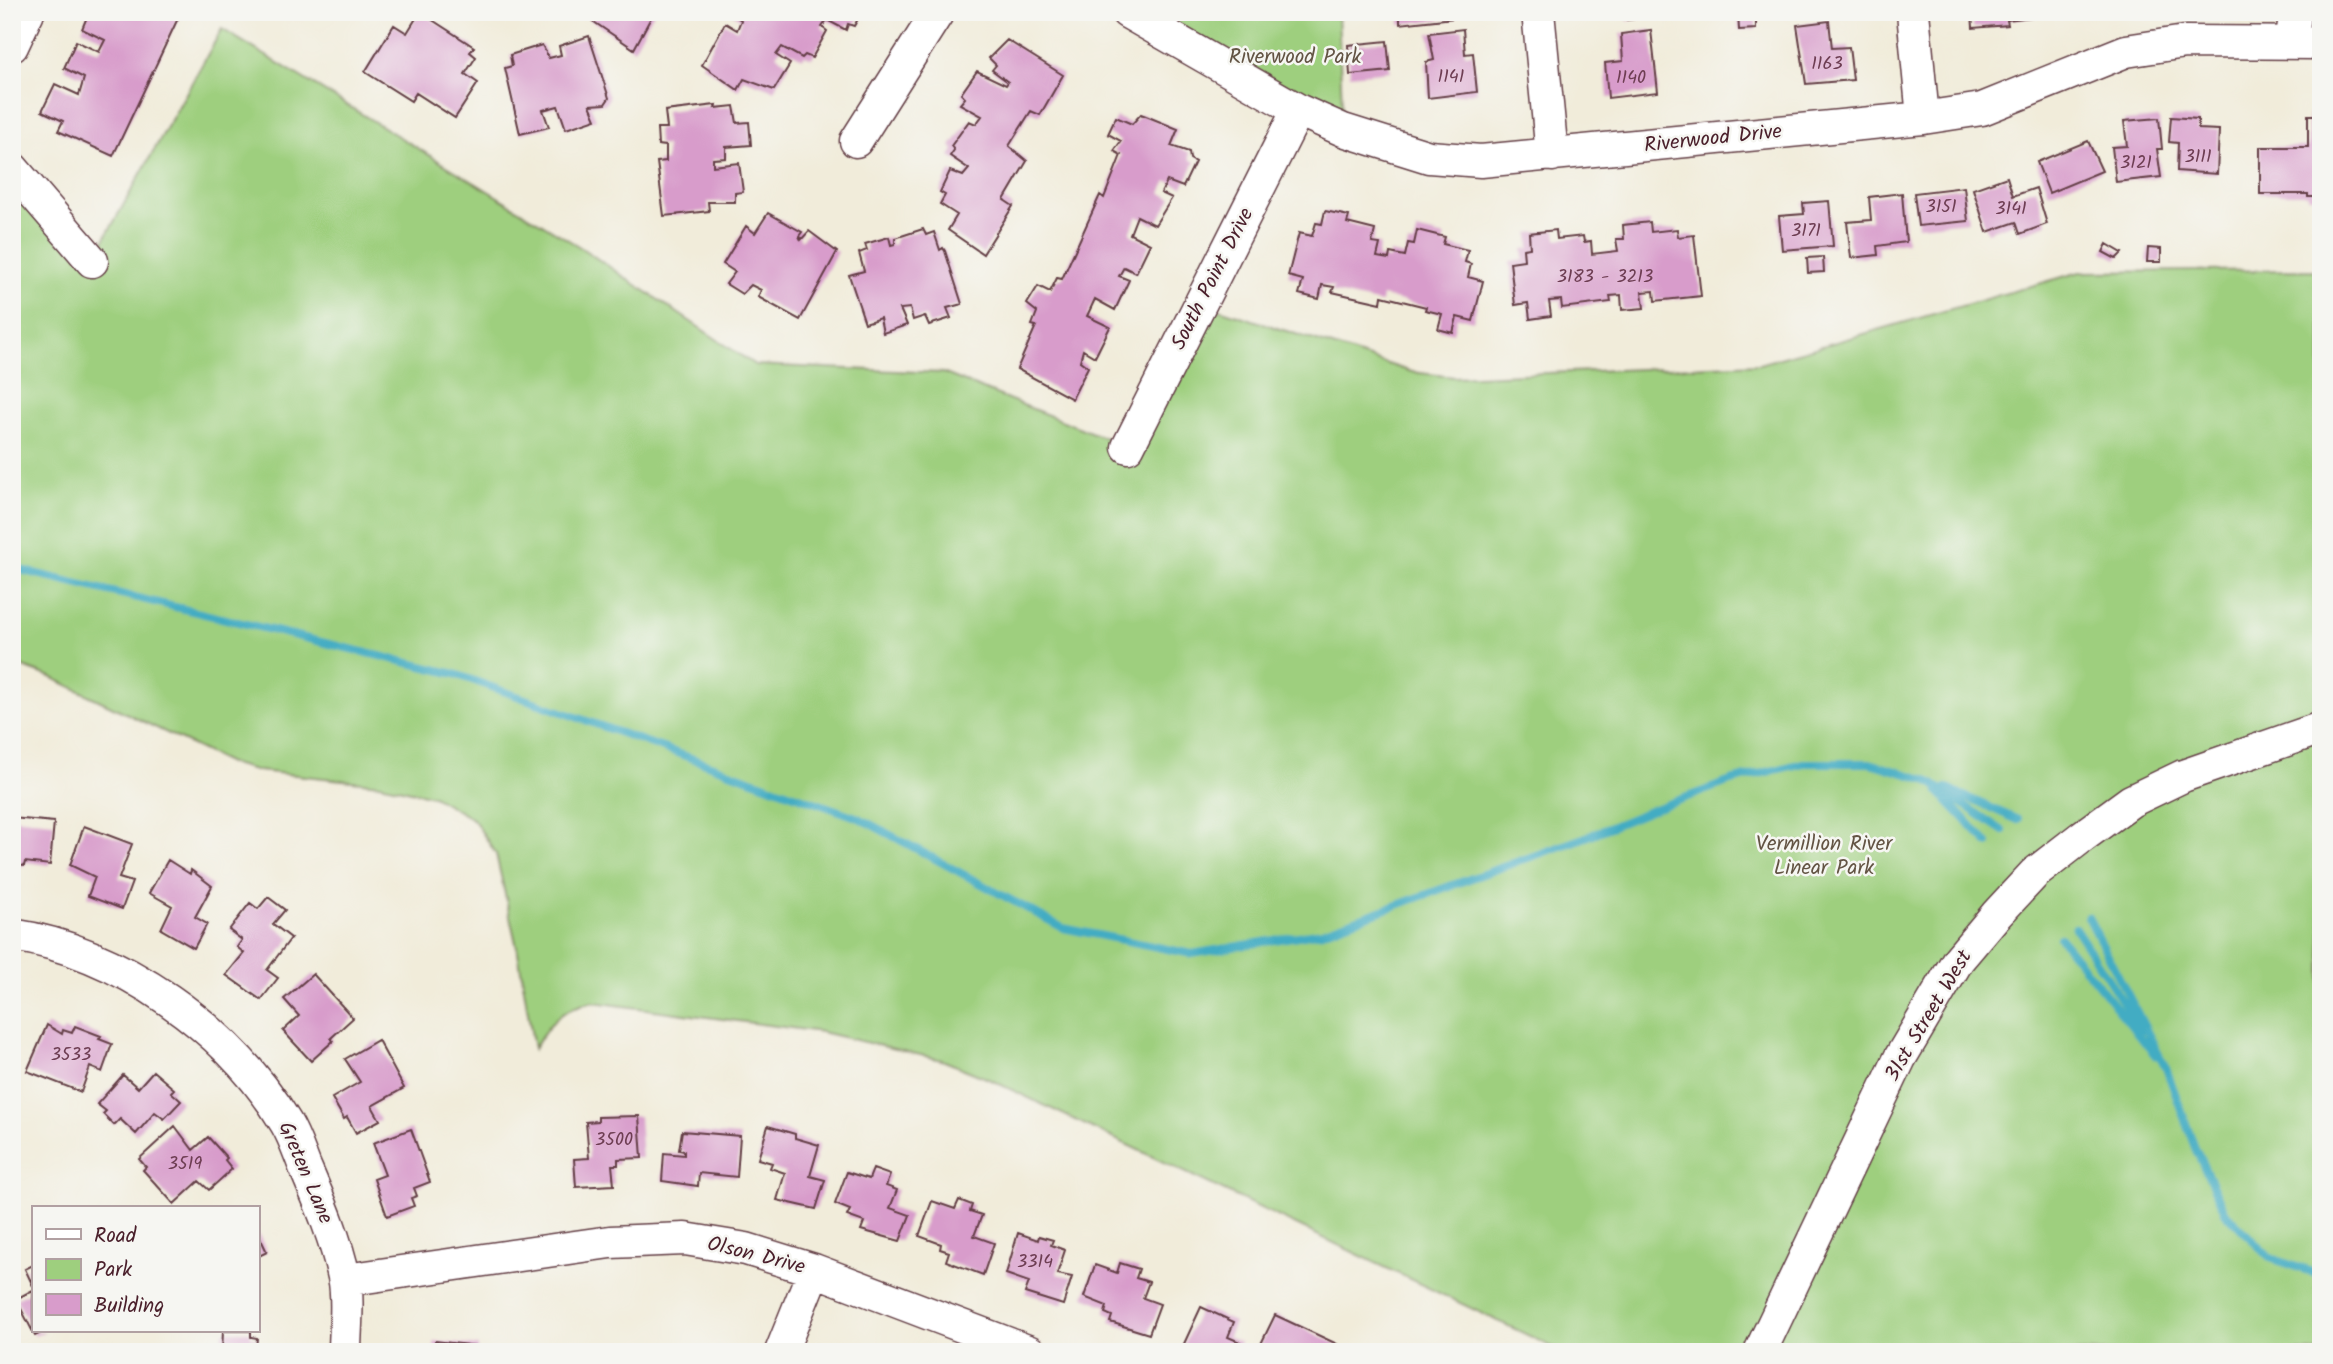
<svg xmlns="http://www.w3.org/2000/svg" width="2333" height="1364" font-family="Kalam,sans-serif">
<rect width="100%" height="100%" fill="#f6f6f2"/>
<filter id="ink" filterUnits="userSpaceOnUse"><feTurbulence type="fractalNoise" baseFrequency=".0143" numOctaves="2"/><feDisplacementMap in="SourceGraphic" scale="14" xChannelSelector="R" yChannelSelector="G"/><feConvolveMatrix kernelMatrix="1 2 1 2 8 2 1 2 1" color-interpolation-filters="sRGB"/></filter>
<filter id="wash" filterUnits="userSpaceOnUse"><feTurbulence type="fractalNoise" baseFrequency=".00686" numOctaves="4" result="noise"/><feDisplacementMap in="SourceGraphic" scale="28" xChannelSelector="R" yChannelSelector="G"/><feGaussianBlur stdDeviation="1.57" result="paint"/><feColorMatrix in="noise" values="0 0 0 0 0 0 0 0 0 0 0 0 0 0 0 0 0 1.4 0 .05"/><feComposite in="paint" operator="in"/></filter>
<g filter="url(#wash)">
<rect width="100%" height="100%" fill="#f1ecda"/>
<path fill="#9ecf7e" stroke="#747754" stroke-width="2" d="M 1127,12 L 1338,12 L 1343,130 Z
M 222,29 L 580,247 L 755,365 L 943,373 L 1128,447 L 1201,303 L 1412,372 L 1454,377 L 1759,364 L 2080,272 L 2321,270 L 2321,1352 L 1563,1352 L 991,1080 L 942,1060 L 821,1032 L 593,1002 C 559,1009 551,1021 534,1049 L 518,952 L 496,854 L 474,820 L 433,796 L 380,784 L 258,771 L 229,763 L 51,677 L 12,663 L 12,168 L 92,261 Z"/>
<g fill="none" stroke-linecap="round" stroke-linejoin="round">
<path stroke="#43acc3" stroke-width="8" d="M 12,568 L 455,674 L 859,818 L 1063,928 L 1192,954 L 1322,932 L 1586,837 L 1657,808 L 1731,781 L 1803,763 L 1870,763 L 1927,780 L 2003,831
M 1946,788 L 2018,820
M 1939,792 L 1988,843
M 2088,917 L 2166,1068 L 2195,1148 L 2225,1212 L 2270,1258 L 2321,1275
M 2075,928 L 2141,1030
M 2060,938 L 2155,1055"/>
</g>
<g id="blocks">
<path fill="#d89ccb" d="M 89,12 L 181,12 L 113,156 L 58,131 L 63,121 L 42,111 L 55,84 L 79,95 L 84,78 L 64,68 L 76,41 L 99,52 L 105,40 L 82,29 Z
M 420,12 L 474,47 L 470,52 L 476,57 L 465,74 L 478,83 L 455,118 L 416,93 L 411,101 L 365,72 L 394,25 L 407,33 Z
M 591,12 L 654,12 L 634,49 L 588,18 Z
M 730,12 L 862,12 L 854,26 L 848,24 L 846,30 L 827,20 L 822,27 L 827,31 L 812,58 L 805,55 L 802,58 L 782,47 L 776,55 L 790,64 L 774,90 L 744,79 L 738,90 L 702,65 L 725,23 L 737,30 L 741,20 Z
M 1400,12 L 1453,12 L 1453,18 L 1400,24 Z
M 1626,12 L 1661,12 L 1662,16 L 1627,20 Z
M 1972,12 L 2039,12 L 2039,16 L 2007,20 L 2008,25 L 1973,28 Z
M 1756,13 L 1756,29 L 1739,30 L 1738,14 Z
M 1829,21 L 1832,48 L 1849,47 L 1853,80 L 1806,84 L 1797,25 Z
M 1463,29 L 1465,54 L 1473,53 L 1477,92 L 1428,98 L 1426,62 L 1434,60 L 1429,33 Z
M 1651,30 L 1658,92 L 1608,98 L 1605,63 L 1623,61 L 1621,34 Z
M 589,36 L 609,98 L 605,104 L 590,105 L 596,119 L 566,129 L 558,106 L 543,110 L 549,127 L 520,134 L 505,68 L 512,66 L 510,55 L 542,45 L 549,58 L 561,55 L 559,46 Z
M 1007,40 L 1063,75 L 1040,115 L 1031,111 L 1009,146 L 1027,161 L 1004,200 L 1013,206 L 983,254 L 948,230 L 957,215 L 940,204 L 945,195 L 940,192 L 950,171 L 963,176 L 969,169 L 950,156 L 954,150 L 951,146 L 969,121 L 976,124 L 982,116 L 960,104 L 965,98 L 961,94 L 977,71 L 1006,85 L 1008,82 L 992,70 L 996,65 L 989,58 Z
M 1387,41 L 1390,71 L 1350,75 L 1348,45 Z
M 716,105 L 715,108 L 734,106 L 737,123 L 749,122 L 751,145 L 726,147 L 726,158 L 713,159 L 713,166 L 739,163 L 743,192 L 735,193 L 735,202 L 708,202 L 709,211 L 664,216 L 657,162 L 666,161 L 666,146 L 658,145 L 657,128 L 667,128 L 665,111 Z
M 1141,114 L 1178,129 L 1171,146 L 1189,152 L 1190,159 L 1195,162 L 1183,187 L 1167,181 L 1161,193 L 1172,198 L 1155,225 L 1137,216 L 1130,234 L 1150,244 L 1136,273 L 1124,267 L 1119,276 L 1129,280 L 1115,310 L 1095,299 L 1087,316 L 1110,327 L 1095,357 L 1083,350 L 1080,361 L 1088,367 L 1072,399 L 1017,369 L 1036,326 L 1032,325 L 1037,312 L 1027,304 L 1038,286 L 1050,292 L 1057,278 L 1062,279 L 1100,195 L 1104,198 L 1121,155 L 1114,151 L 1121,141 L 1108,134 L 1116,117 L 1132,124 Z
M 2308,115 L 2321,115 L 2321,197 L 2308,197 L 2308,194 L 2260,194 L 2260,147 L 2308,147 Z
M 2171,117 L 2198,119 L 2198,129 L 2219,130 L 2217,174 L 2177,171 L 2178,143 L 2169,142 Z
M 2159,118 L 2162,149 L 2157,149 L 2161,177 L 2116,182 L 2112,147 L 2127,146 L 2124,121 Z
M 2088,141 L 2102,171 L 2049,193 L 2037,162 Z
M 2007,177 L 2013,196 L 2036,188 L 2047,224 L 2020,234 L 2016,222 L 1987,232 L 1973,189 Z
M 1964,187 L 1968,221 L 1918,226 L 1914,193 Z
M 1902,193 L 1906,242 L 1877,246 L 1878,255 L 1851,258 L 1847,222 L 1871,220 L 1869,197 Z
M 1829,201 L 1833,246 L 1782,250 L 1779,216 L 1804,214 L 1803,203 Z
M 1325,211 L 1349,216 L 1347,223 L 1375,230 L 1372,243 L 1380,244 L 1377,257 L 1389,259 L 1390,253 L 1405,256 L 1408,243 L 1414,244 L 1417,230 L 1445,237 L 1443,244 L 1468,250 L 1465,262 L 1471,264 L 1468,277 L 1483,281 L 1473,321 L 1457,317 L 1453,333 L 1438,329 L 1442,314 L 1425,310 L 1426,307 L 1382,296 L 1381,303 L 1332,292 L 1334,287 L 1322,285 L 1319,299 L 1299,294 L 1303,280 L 1288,276 L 1299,233 L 1312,236 L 1316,223 L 1322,224 Z
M 768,213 L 802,232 L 799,236 L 801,240 L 809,231 L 837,252 L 800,320 L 758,297 L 761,290 L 751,285 L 742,294 L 726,284 L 735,272 L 723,264 L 746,226 L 755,233 Z
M 1650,222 L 1651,232 L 1677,229 L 1678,237 L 1694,235 L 1701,296 L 1655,301 L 1654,291 L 1642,292 L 1644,308 L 1622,310 L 1621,295 L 1610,296 L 1611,302 L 1562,308 L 1561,300 L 1549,301 L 1551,316 L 1530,319 L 1528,303 L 1515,305 L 1510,262 L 1524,260 L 1523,249 L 1530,248 L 1529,233 L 1556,230 L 1557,239 L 1583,236 L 1584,242 L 1591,241 L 1592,254 L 1618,251 L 1616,239 L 1624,239 L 1623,225 Z
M 923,229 L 926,235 L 934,232 L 940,250 L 943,248 L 945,251 L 962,304 L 947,308 L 951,318 L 929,325 L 925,316 L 913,320 L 910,308 L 900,309 L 907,325 L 883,333 L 880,318 L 865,323 L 849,275 L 864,271 L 859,253 L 867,250 L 865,244 L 889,237 L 891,245 L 895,244 L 895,238 Z
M 2107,244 L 2122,253 L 2116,259 L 2103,252 Z
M 2148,248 L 2161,249 L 2161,262 L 2147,262 Z
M 1823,257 L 1824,272 L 1808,273 L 1807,258 Z
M 12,818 L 54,822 L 50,865 L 25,862 L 24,866 L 15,865 L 14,872 L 12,872 Z
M 84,826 L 132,844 L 119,878 L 132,882 L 122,909 L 88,896 L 95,877 L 70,865 Z
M 168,860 L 190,874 L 191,870 L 212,886 L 195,917 L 207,924 L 194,948 L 161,929 L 172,906 L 149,893 Z
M 268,897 L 285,910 L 273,924 L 291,938 L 267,970 L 278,978 L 261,1000 L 226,975 L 244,953 L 237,947 L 242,940 L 229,930 L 250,903 L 258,909 Z
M 313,974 L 353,1018 L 331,1038 L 333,1041 L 311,1061 L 283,1031 L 299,1016 L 284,999 Z
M 47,1025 L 62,1034 L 63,1030 L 72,1033 L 75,1026 L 101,1036 L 99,1039 L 112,1044 L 102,1072 L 90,1067 L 81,1092 L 27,1071 Z
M 378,1040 L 404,1088 L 372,1106 L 380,1120 L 356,1133 L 347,1117 L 344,1119 L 332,1098 L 360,1082 L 345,1059 Z
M 153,1071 L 174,1089 L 171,1092 L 181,1101 L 164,1119 L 155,1112 L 136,1134 L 120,1119 L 114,1125 L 103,1114 L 106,1111 L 97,1104 L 123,1075 L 138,1088 Z
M 639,1116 L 642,1158 L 618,1159 L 618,1165 L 612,1165 L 614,1185 L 576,1187 L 574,1159 L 589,1158 L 586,1122 L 598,1121 L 598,1117 Z
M 175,1126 L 193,1150 L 208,1137 L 227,1158 L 225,1160 L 232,1169 L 209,1190 L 199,1181 L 174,1204 L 143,1170 L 146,1167 L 139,1159 Z
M 768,1126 L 795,1134 L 795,1138 L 819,1145 L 810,1176 L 825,1180 L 816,1209 L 777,1200 L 785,1173 L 770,1168 L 772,1163 L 758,1159 Z
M 411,1129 L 430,1182 L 414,1188 L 417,1196 L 411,1198 L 414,1206 L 387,1216 L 374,1179 L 385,1175 L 373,1143 Z
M 682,1131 L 740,1136 L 737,1177 L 699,1173 L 698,1186 L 662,1181 L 664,1153 L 684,1155 L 684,1151 L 679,1150 Z
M 873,1169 L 890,1175 L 886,1186 L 897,1190 L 890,1208 L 910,1215 L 900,1241 L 861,1230 L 864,1222 L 847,1216 L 850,1210 L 835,1204 L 847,1172 L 869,1179 Z
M 959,1200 L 972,1205 L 970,1211 L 982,1215 L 974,1236 L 994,1243 L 983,1275 L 946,1261 L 949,1252 L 940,1249 L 941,1244 L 919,1236 L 932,1201 L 955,1209 Z
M 257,1231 L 267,1252 L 257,1257 Z
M 1018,1233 L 1038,1240 L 1039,1236 L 1053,1240 L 1051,1245 L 1065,1250 L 1057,1274 L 1072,1277 L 1063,1305 L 1025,1293 L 1029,1282 L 1006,1274 Z
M 1120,1263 L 1139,1269 L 1136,1278 L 1149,1282 L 1143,1298 L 1160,1304 L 1149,1334 L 1110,1322 L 1112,1316 L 1105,1313 L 1107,1306 L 1084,1297 L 1095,1265 L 1117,1273 Z
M 33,1265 L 33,1286 L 25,1269 Z
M 33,1290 L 33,1331 L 45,1331 L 35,1336 L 16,1299 Z
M 1201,1307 L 1234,1322 L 1228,1337 L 1240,1342 L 1235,1352 L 1191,1352 L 1182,1348 Z
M 1275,1315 L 1337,1344 L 1333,1352 L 1257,1352 Z
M 223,1331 L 251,1331 L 251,1337 L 257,1338 L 256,1348 L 277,1349 L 277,1352 L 222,1352 Z
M 435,1341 L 478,1346 L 477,1352 L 433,1352 Z"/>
</g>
</g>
<g filter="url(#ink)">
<use href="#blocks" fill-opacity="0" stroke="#633e45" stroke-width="2"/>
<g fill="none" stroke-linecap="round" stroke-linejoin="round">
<defs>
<path id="minor" d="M 1127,12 L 1298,110 L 1343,130 L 1429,157 L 1481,161 L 1923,118 L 1982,109 L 2126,51 L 2185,42 L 2321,43
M 1538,12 L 1552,155
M 1913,12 L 1923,118
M 2292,42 L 2295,12
M 12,46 L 28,12
M 856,141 L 938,12
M 12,168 L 92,261
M 1128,447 L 1298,110
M 12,935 C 120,951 230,1029 286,1123 C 294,1136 299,1152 305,1167 C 320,1202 336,1239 344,1277 C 349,1297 345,1331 345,1352
M 345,1280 L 610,1242 L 685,1239 L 746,1249 L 814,1270 L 1030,1352
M 781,1352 L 814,1270
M 1760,1352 L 1900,1058 L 1958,960 L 1996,915 L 2034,874 L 2083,836 L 2131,801 L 2183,776 L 2321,728"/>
</defs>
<use href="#minor" stroke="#633e45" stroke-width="35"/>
<use href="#minor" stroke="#fff" stroke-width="32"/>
</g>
</g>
<g text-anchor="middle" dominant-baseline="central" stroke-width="5" stroke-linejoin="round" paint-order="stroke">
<g font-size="18" fill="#6e3e53">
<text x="1827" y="64">1163</text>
<text x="1451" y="77">1141</text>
<text x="1631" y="78">1140</text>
<text x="2198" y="157">3111</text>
<text x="2136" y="163">3121</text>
<text x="1941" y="207">3151</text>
<text x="2011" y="209">3141</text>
<text x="1806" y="231">3171</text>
<text x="1605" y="277">3183 - 3213</text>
<text x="71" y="1055">3533</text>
<text x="614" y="1140">3500</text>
<text x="185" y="1164">3519</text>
<text x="1035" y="1262">3314</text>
</g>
<g font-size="21" fill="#635444" stroke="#f6f6f2">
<text x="1295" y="57">Riverwood Park</text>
<text x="1824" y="844">Vermillion River<tspan x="1824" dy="24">Linear Park</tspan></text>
</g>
<g font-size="21" fill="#4a1f2b" stroke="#f6f6f2">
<text transform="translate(1713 139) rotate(-6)">Riverwood Drive</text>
<text transform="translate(1213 279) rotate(-63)">South Point Drive</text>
<text transform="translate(1929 1016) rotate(-59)">31st Street West</text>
<text transform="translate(305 1173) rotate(67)">Greten Lane</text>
<text transform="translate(756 1256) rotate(14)">Olson Drive</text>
</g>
</g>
<rect width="2333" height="1364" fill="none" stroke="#f6f6f2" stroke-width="42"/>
<rect x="32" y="1206" width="228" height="126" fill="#f6f6f2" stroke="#b1a0a2" stroke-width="2"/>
<rect x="46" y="1229" width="35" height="10" fill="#ffffff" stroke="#b1a0a2" stroke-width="2"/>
<text x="94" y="1242" font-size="21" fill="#4a1f2b">Road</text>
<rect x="46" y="1259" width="35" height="21" fill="#9ecf7e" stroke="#b1a0a2" stroke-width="2"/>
<text x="94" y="1276" font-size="21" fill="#4a1f2b">Park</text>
<rect x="46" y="1294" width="35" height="21" fill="#d89ccb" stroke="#b1a0a2" stroke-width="2"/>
<text x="94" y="1312" font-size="21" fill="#4a1f2b">Building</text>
</svg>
